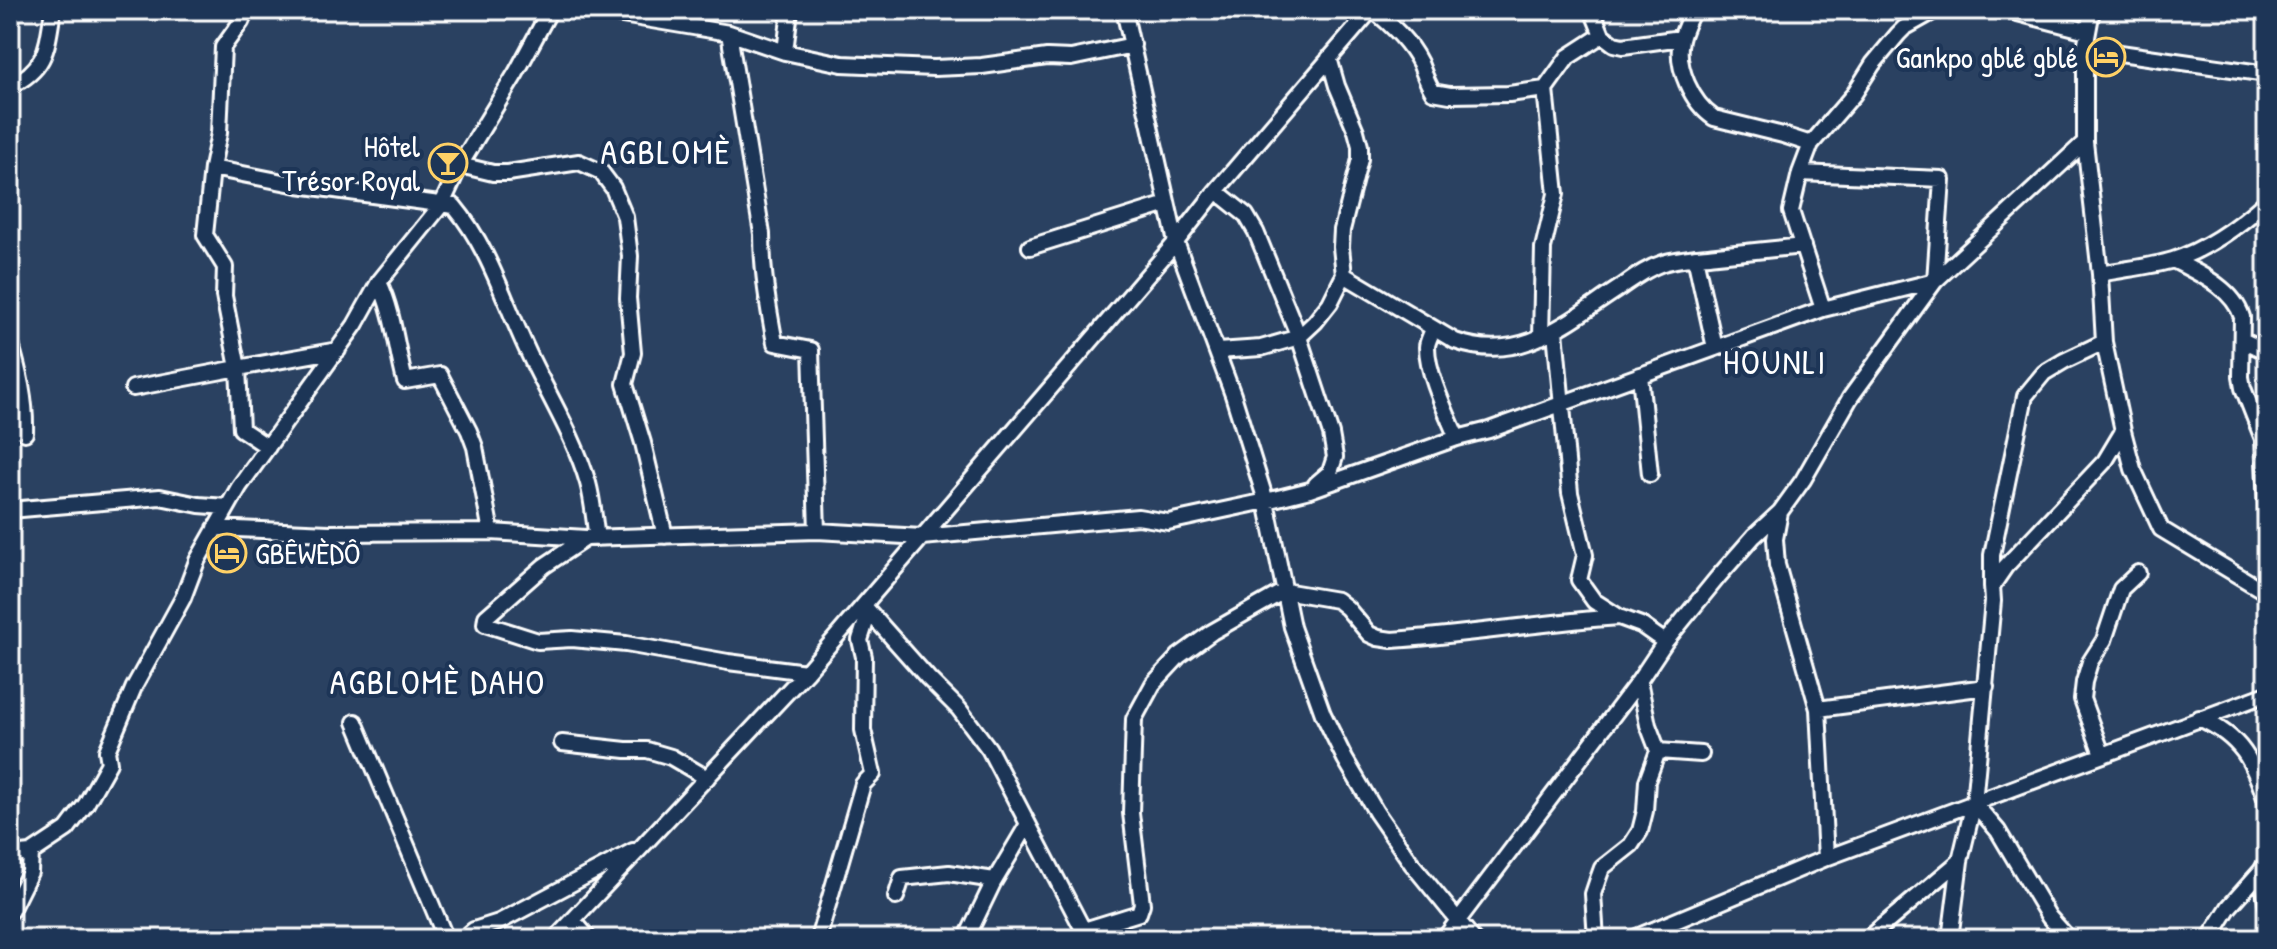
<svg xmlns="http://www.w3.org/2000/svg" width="2277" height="949" font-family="'Patrick Hand',sans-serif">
<rect width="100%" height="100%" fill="#2a4161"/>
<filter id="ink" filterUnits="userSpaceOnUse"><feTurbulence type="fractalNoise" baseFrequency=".0125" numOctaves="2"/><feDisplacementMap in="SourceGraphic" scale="16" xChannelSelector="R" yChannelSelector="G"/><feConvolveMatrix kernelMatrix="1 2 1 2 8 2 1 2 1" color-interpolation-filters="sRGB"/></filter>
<g filter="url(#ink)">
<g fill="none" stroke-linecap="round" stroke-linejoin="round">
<defs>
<path id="minor" d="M 246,10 L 241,22 L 223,47 L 219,133 L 212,168 L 205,235 L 225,267 L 224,296 L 238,368 L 338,350
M 592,10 L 729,33 L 785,52 L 842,64 L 934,68 L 982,66 L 1047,57 L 1071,58 L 1133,45
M 1124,10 L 1176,242 L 1233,395 L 1266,501 L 1292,627 L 1323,714 L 1345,759 L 1376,812 L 1412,864 L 1473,939
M 1373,10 C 1392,25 1409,41 1420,63 C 1424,73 1427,83 1433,92 L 1450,95 L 1509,94 L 1545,89
M 1592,10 L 1602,35
M 1693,10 C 1689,19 1683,30 1681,40 C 1675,67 1692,103 1714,118 L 1783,135 L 1811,144
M 2006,10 L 2087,31
M 729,33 L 762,234 C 762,271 768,306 775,343 L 811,350 L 817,531
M 2085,48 L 2267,74
M 785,52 L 790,10
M 10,86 C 47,69 47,47 53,10
M 460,165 L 493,173 L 508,173 L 579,162 L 601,172 L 613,188 L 625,217 L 630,256 L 628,298 L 633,353 L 625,384 L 643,443 L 665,536
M 212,168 L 298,185 L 454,206 C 490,249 505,304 529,354 C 549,397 575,438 588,483 C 593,501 594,520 597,538
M 1800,173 L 1942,179 L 1935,281
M 1216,191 L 1246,215 L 1256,232 L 1299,337 L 1331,434 L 1335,457 L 1330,472 L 1316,484
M 1030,247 L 1167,204
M 1695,257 L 1715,348
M 2173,260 C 2198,273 2233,288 2242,317 L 2241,377 L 2243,388 L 2263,439 L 2267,526
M 2100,274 C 2124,269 2150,267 2173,260 C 2208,249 2240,225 2267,201
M 1344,275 L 1455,341 C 1522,365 1568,321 1621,287 C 1634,278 1647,268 1663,263 C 1680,258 1700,257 1717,255 C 1746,252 1774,249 1803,246
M 379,282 C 394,314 396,347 405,381 L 440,375 L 469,431 L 475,447 L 491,532
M 1823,309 L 1791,211 L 1800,173 L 1811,144 L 1854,94 L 1873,64 L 1898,34 L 1904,28 L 1936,10
M 1433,329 C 1431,335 1427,342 1427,347 C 1427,373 1447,414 1457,438
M 1555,331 L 1570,493 L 1585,555 L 1579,580 L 1594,601 L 1619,617 L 1641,625 L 1665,642
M 1541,337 L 1543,248 L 1556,194 L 1545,89 L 1568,57 L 1602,35 L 1614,44 L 1623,46 L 1681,38
M 2242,340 L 2267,352
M 10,341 C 19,372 26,401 25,433
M 1218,351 L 1261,348 L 1299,337 L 1315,322 L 1330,303 L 1344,275 L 1341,247 L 1342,230 L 1360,159 L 1360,146 L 1356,131 L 1337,86 L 1329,58
M 1640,375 L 1650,474
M 133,388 L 238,368 L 241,429 L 268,447
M 2123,431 L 2133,469 L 2161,529 L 2267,593
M 10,510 L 160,497 L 199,505 L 227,507
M 1780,512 L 1775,539 L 1777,565 L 1818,709 L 1826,858
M 215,528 L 329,533 L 491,532 L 586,538 L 817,531 L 922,537 L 1138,517 L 1168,522 L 1266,501 L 1310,490 L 1457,438 L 1489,430 L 1823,309 L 1935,281
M 586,538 L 544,566 L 486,617 L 485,624 L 538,641 L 572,639 L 626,644 L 728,662 L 806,672
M 1992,586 L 1992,555 L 2025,396 L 2044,373 L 2064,361 L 2104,342
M 864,606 L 928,678 L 959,709 L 989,749 L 1088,939
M 1818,709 L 1986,687
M 2199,718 C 2242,737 2253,761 2267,804
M 355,722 L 446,939
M 562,743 L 626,750 L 647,750 L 671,757 L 707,778
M 1658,751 L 1701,754
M 2102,754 L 2082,699 L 2084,682 L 2090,662 L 2104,640 L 2121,589 L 2138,573
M 1974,803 L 1998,831 L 2049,917 L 2069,939
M 10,855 L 31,853
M 2261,871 L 2267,906
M 896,897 L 902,878 L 949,873 L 994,880
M 10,912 L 30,872 L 31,853 L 67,829 L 86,804 L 109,763 L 107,751 L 134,687 L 183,598 L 197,561 L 239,487 L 355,325 L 379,282 L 442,204 L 460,165 L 516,73 L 550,10
M 573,920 L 589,939
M 1084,930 L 1139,913 L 1142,904 L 1131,813 L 1134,719 L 1153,684 L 1179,656 L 1212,632 L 1284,591 L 1337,600 L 1347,608 L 1369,634 L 1378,638 L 1392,640 C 1468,635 1543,622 1619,617
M 463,939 L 474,930 L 499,922 L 633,851
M 555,939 L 806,672 L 1176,242 L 1216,191 L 1371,10
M 818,939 L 863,784 L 873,774 L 863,730 L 864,657 L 860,640 L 869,612
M 966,939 L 993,883 L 1028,824
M 1444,939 L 1639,681 L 1665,642 L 1718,577 L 1754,536 L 1780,512 L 1803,480 L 1850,398 L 1935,281 L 2085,142
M 1596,939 L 1593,894 L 1598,879 L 1602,868 L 1631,845 L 1640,831 L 1645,811 L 1647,781 L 1658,751 L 1648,725 L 1639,681
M 1632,939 L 1826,858 L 2267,694
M 1867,939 L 1960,861
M 1950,939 L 1960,861 L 1974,803 L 1993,601 L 1992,586 L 2005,567 L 2105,461 L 2123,431 L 2104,342 L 2100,274 L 2085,142 L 2085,48 L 2092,10
M 2209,939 L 2229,907 L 2261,871 L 2267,861"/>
</defs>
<use href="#minor" stroke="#fff" stroke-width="20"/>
<use href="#minor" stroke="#1d3557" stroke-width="14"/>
</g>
</g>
<defs>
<symbol id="hotel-ring" viewBox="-11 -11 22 22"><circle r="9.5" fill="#1d3557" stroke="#ffd166" stroke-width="1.5"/><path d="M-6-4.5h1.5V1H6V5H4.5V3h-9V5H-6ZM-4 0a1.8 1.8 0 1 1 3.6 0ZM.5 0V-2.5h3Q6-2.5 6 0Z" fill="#ffd166"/></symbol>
<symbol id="bar-ring" viewBox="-11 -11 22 22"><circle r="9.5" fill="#1d3557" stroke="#ffd166" stroke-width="1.5"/><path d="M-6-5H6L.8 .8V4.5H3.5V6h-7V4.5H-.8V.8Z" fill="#ffd166"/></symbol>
</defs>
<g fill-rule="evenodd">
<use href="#hotel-ring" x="2084" y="35" width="44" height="44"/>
<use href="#bar-ring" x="426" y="141" width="44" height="44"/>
<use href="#hotel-ring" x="205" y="531" width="44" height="44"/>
</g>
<g text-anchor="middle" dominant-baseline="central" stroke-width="8" stroke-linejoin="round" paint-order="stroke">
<g font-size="30" fill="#fff" stroke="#1d3557" text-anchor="end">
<text x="2078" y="57">Gankpo gblé gblé</text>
<text x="420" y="146">Hôtel<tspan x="420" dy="34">Trésor Royal</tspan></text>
<text x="255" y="553" text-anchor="start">GBÊWÈDÔ</text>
</g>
<g font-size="34" letter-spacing="2" fill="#fff" stroke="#1d3557">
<text x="666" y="152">AGBLOMÈ</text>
<text x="1775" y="362">HOUNLI</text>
<text x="438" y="682">AGBLOMÈ DAHO</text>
</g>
</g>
<rect width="2277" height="949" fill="none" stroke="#1d3557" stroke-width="40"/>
<rect x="20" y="20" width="2237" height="909" fill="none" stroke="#fff" stroke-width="3" filter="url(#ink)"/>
</svg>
